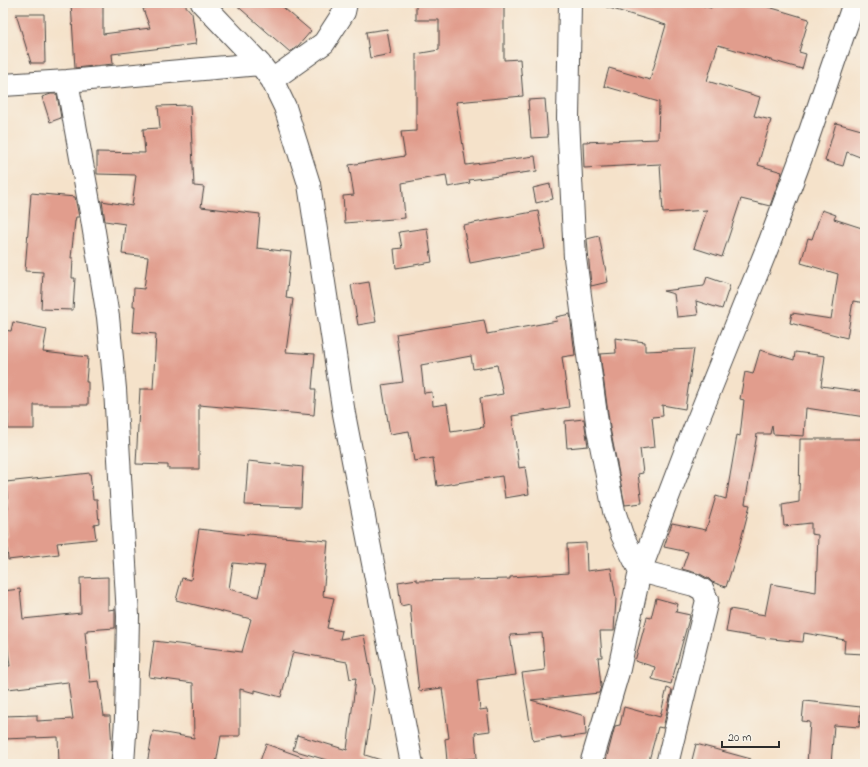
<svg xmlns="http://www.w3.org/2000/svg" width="868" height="767" font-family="'Indie Flower',sans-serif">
<rect width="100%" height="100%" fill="#f7f3e8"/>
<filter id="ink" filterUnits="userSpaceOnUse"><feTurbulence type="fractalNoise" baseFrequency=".025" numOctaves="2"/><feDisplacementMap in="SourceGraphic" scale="8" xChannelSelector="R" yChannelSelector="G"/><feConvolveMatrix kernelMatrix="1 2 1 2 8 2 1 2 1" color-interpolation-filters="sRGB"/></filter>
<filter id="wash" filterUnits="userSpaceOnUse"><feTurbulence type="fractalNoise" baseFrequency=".012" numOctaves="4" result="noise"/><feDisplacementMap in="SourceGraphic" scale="16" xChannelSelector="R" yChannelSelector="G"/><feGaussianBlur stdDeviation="0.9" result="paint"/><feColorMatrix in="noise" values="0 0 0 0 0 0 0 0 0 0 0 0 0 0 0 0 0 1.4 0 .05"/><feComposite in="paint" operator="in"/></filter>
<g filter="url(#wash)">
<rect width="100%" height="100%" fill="#f5e2ca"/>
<g id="blocks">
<path fill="#e19d8d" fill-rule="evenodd" d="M 71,3 L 103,3 L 103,34 L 150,28 L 143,9 L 161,3 L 183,3 L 192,13 L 196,44 L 112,54 L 113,64 L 75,68 Z
M 234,3 L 278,3 L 311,31 L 298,46 L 290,52 Z
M 416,3 L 504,3 L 504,60 L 520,59 L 523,96 L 456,102 L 466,165 L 535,156 L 537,171 L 469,180 L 470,183 L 448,187 L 446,175 L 402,183 L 405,218 L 345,223 L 343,196 L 354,195 L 349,165 L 405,156 L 401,132 L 416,131 L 416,54 L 439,50 L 439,20 L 416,20 Z
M 606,3 L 694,3 L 711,8 L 713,3 L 755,3 L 809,19 L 799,52 L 806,54 L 802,69 L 718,45 L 707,81 L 760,97 L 754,116 L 771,120 L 758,165 L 782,172 L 770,206 L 741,199 L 722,257 L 694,248 L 707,210 L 663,213 L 660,164 L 584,168 L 583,142 L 658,139 L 659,102 L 604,86 L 609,68 L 650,80 L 666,25 L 606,7 Z
M 16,14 L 44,14 L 45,63 L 31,63 Z
M 387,29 L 391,54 L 370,58 L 366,32 Z
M 51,94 L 57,94 L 61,118 L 50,122 L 42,97 Z
M 545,99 L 548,137 L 531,138 L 528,100 Z
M 190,105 L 194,186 L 204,187 L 201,207 L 260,214 L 257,248 L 291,252 L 286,298 L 293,299 L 286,352 L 315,354 L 312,389 L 316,389 L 314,415 L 199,405 L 199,469 L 168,469 L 168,465 L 136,464 L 140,389 L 153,389 L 156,334 L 133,332 L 135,306 L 133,306 L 134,288 L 144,289 L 148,257 L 122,254 L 125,224 L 105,221 L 102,201 L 132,206 L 136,175 L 97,174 L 97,152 L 145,153 L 143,129 L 160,128 L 158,106 Z
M 836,123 L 865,131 L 865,159 L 847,152 L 843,166 L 825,161 Z
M 550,184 L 553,199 L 536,203 L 533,188 Z
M 31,193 L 75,197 L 79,217 L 76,217 L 75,221 L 71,258 L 73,258 L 72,278 L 75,278 L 73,310 L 41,309 L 43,272 L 25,271 Z
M 822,210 L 836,215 L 834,219 L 865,229 L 865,303 L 853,301 L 847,338 L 790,323 L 792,313 L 831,319 L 838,274 L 801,263 L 808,238 L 812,239 Z
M 538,211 L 545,249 L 470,263 L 463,225 Z
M 427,228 L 432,262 L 396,268 L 394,249 L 402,248 L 399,232 Z
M 599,236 L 608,282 L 591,286 L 587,239 Z
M 707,277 L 730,285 L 722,309 L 696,301 L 698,315 L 677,317 L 674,294 L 663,291 L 704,286 Z
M 369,282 L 376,322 L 358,325 L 351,285 Z
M 570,314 L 575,355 L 562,357 L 569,407 L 512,416 L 519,468 L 525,467 L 529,494 L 505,498 L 502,476 L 437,486 L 433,458 L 414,461 L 409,431 L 390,434 L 382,385 L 403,382 L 396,334 L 484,320 L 487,334 L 557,321 L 556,317 ZM 471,356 L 473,369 L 497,365 L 503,394 L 480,398 L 484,427 L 451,432 L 447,404 L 433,406 L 432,392 L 424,393 L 421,365 Z
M 13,322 L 47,329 L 43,352 L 88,357 L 86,382 L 88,382 L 88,405 L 34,405 L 34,429 L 8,429 L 8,413 L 3,413 L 3,330 L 11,331 Z
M 615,338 L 645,342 L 645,351 L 694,349 L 685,409 L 662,405 L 663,416 L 652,417 L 655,447 L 640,449 L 643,473 L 638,474 L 642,503 L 625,505 L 610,428 L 600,354 L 616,353 Z
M 760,350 L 794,360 L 795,352 L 825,356 L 821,386 L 865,392 L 865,417 L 806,408 L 804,436 L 773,434 L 772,425 L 770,434 L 757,434 L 745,504 L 750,505 L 739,547 L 726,587 L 712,582 L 709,579 L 700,574 L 682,569 L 688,552 L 664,547 L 672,523 L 706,530 L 716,496 L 726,499 L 737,435 L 740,436 L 744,400 L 740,399 L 745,372 L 753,374 Z
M 584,419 L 588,446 L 567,448 L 565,421 Z
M 800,439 L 865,439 L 865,654 L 844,653 L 845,640 L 804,633 L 803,642 L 762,638 L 726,632 L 730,609 L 765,615 L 771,584 L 816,592 L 818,535 L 811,534 L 811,523 L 784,526 L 782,505 L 799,502 Z
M 248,461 L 303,467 L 301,507 L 245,505 Z
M 90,473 L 93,499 L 97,499 L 99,523 L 94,524 L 96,539 L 57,543 L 59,554 L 8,560 L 6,537 L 8,537 L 5,509 L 8,508 L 6,482 Z
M 199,529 L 248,535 L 248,534 L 328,541 L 323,596 L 334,598 L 327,628 L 342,631 L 340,639 L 364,635 L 374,689 L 365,755 L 381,760 L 380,764 L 340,764 L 293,750 L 297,735 L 347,750 L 356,678 L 350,679 L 347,662 L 293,652 L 281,697 L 255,690 L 255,693 L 240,689 L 240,736 L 221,736 L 216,764 L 147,764 L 153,731 L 194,738 L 193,683 L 149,677 L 154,641 L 242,652 L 251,619 L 176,600 L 182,578 L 191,580 ZM 233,563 L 265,566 L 258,597 L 229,589 Z
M 586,543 L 587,571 L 611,568 L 616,599 L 614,631 L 600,631 L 602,657 L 598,657 L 601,686 L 599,693 L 531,700 L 585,716 L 586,735 L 561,738 L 561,736 L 533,741 L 522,673 L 545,670 L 542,633 L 510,635 L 516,675 L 477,680 L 480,710 L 487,709 L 490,731 L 475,733 L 477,758 L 447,761 L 445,739 L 449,738 L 442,688 L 419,691 L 413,639 L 410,604 L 401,606 L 398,582 L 417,579 L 417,581 L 510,579 L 510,577 L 568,573 L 567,544 Z
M 108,577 L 108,610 L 115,609 L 115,628 L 87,630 L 87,632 L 85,632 L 90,682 L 99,681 L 104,716 L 110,716 L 112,748 L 111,764 L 59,764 L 58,737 L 3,739 L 3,716 L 37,715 L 37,721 L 73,719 L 68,682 L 8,689 L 5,666 L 10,666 L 6,635 L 3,636 L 3,591 L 20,589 L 23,619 L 81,613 L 80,578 Z
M 656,598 L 678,604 L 676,612 L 690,615 L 671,684 L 652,679 L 655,667 L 635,661 L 647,617 L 651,618 Z
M 667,688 L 672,690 L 663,728 L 658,727 L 648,764 L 605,764 L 615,726 L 620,725 L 624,707 L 660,717 Z
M 804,701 L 861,707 L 859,727 L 834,725 L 831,764 L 807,764 L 810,722 L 802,721 Z
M 266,744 L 316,762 L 315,764 L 259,764 Z
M 696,744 L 751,759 L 750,764 L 691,764 Z"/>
</g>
</g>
<g filter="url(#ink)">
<use href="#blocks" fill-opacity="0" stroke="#494643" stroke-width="1"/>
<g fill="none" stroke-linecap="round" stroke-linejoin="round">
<defs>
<path id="minor" d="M 202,3 L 260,64 L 272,80 L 285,107 L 309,184 L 344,414 L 412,764
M 570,3 L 568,118 L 575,258 L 598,430 L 614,511 L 622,535 L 640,571 L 694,585 L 703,590 L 707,600 L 667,764
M 272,80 L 324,43 L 344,12 L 346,3
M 67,81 L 91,213 L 108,317 L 115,389 L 128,616 L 126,719 L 123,764
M 3,85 L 67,81 L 260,64
M 591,764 L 619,669 L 640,571 L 689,442 L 770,241 L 802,155 L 854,3"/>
</defs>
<use href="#minor" stroke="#494643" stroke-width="24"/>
<use href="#minor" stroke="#fff" stroke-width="22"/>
</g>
</g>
<rect width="868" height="767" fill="none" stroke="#f7f3e8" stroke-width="16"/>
<path d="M722 741v6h57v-6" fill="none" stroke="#2b2b2b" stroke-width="2"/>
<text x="728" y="741" font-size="12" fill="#2b2b2b" stroke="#f7f3e8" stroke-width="3" paint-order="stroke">20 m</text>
</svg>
